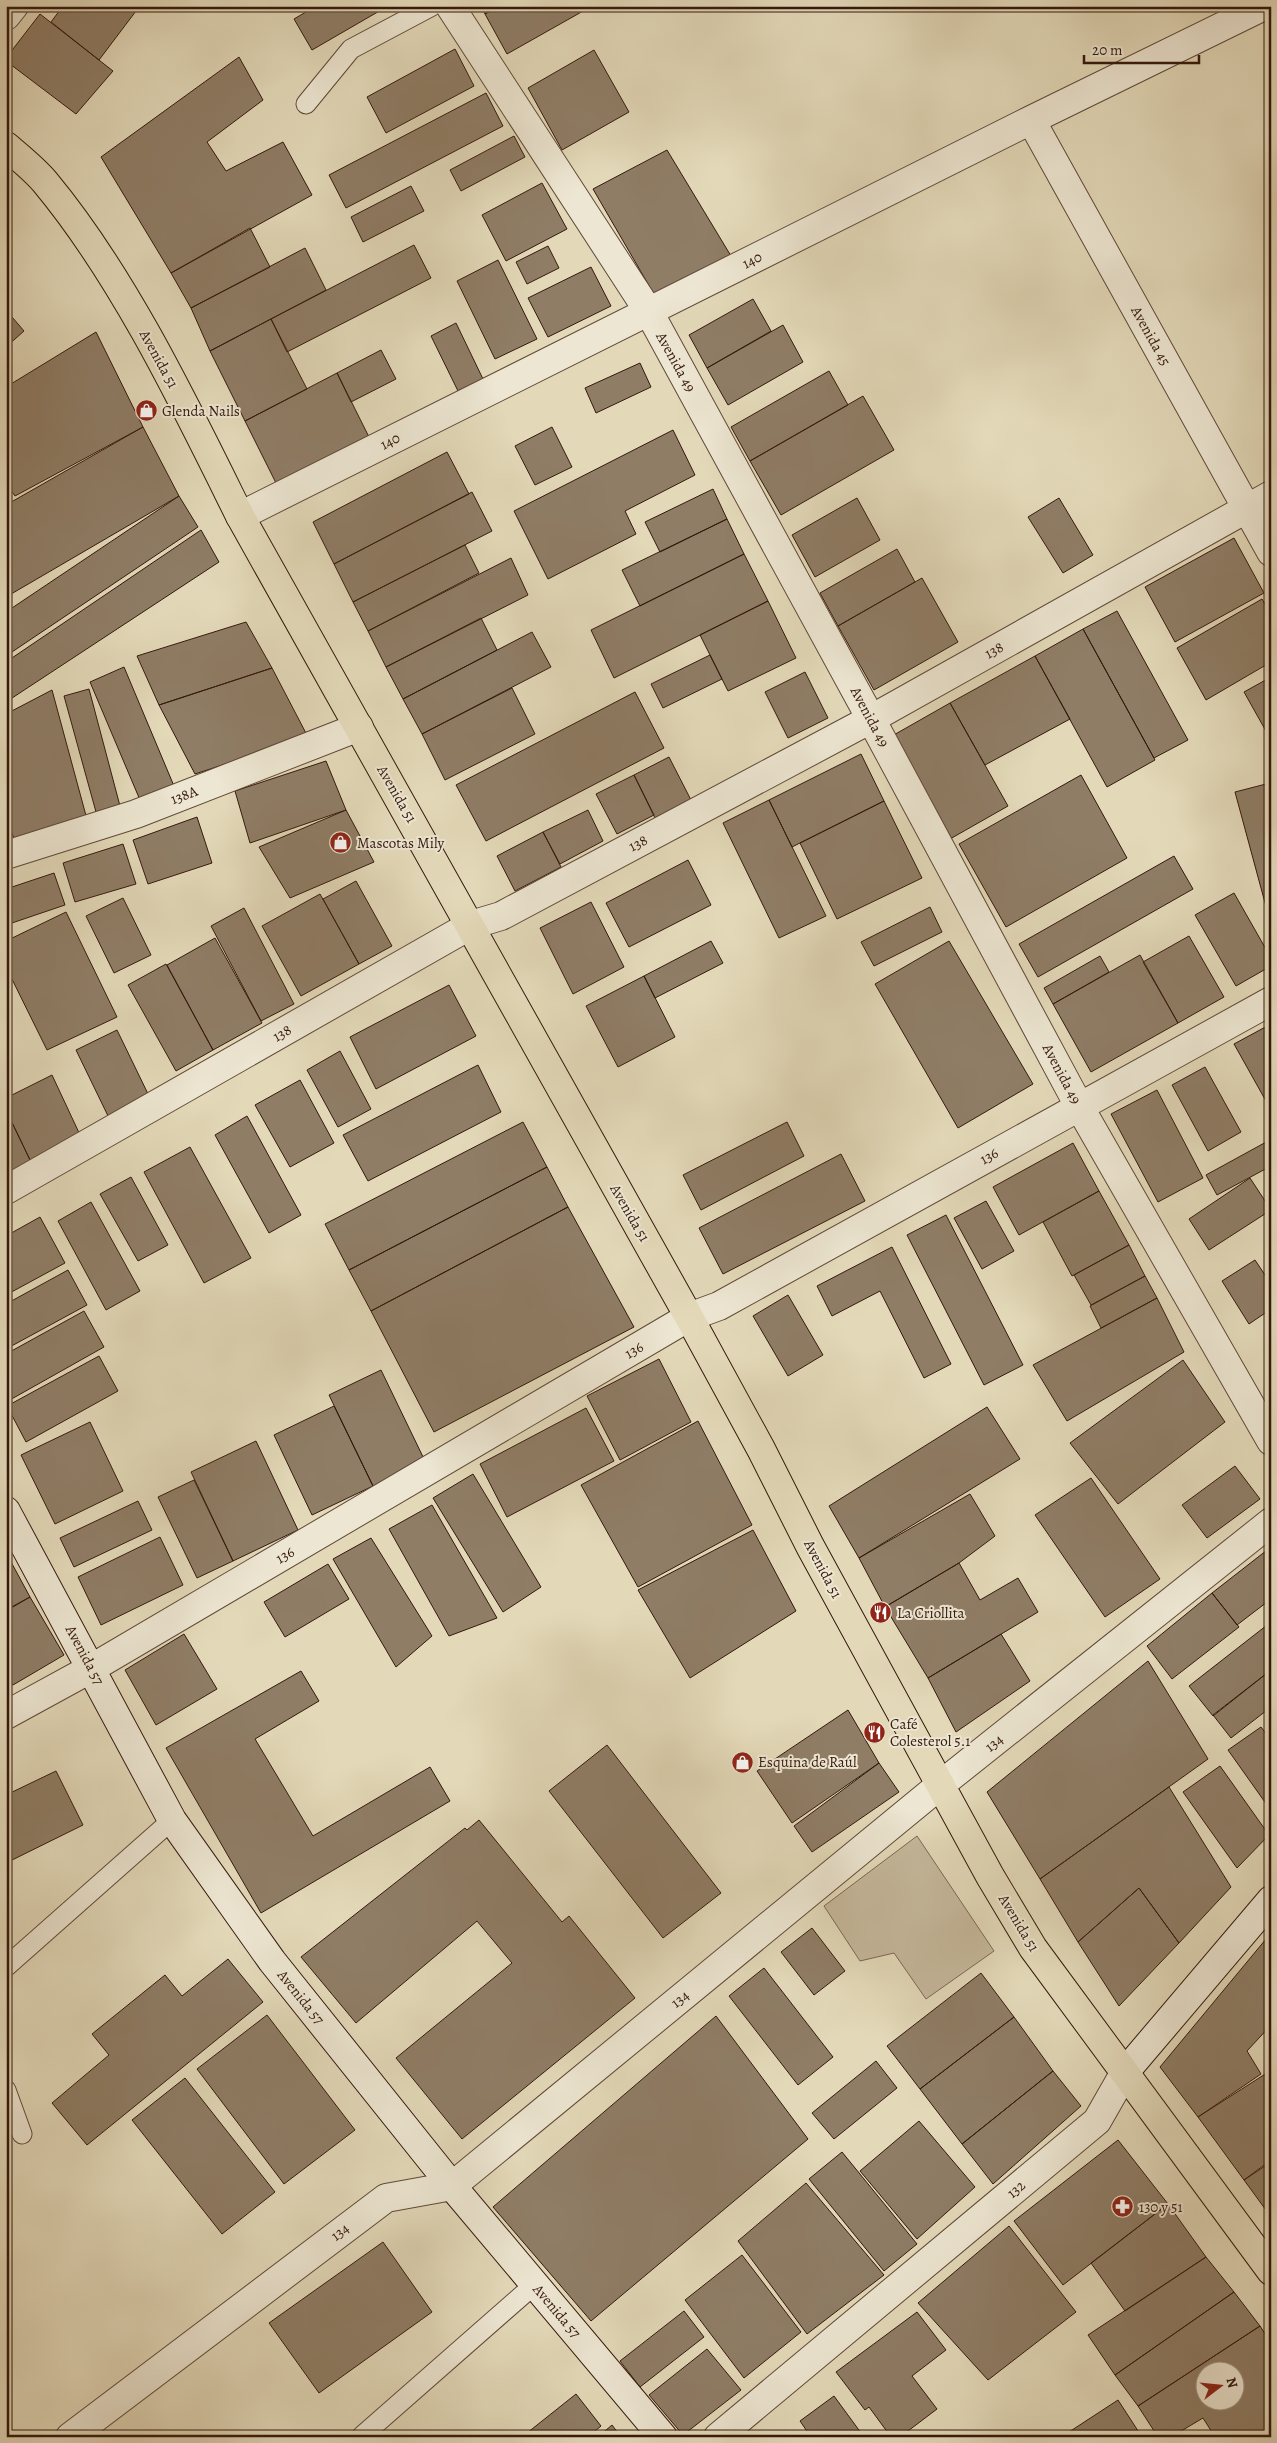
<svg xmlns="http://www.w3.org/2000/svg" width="1277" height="2443" font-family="Alegreya,serif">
<rect width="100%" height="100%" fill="#e3d9b9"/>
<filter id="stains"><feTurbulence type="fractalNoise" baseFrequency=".004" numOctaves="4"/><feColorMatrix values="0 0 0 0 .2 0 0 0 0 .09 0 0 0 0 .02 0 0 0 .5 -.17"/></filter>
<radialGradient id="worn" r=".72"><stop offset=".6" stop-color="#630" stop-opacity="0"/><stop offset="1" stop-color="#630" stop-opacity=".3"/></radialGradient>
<path fill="#c5b89c" stroke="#7c6854" d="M 917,1836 L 994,1951 L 926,1999 L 894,1953 L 860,1961 L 824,1906 Z"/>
<path fill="#8f7d66" stroke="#34190d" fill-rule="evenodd" d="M 63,6 L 129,6 L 136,11 L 99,60 L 51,22 Z
M 316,6 L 388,6 L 312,50 L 294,19 Z
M 480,6 L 499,6 L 485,14 Z
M 499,6 L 592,6 L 507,54 L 485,14 Z
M 40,14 L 113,71 L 76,114 L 6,61 L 6,58 Z
M 455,49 L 474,86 L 386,133 L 367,97 Z
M 594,50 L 629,112 L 562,150 L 528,88 Z
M 239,57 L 263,100 L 207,142 L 226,171 L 283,142 L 312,195 L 171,273 L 101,157 Z
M 486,93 L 503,126 L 346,208 L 329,175 Z
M 514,136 L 525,157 L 461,191 L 450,170 Z
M 667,150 L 731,256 L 655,296 L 593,189 Z
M 542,183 L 567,229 L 506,261 L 482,215 Z
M 411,186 L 424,211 L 363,242 L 351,217 Z
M 250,228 L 270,267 L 191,308 L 171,273 Z
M 414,245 L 431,278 L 287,352 L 271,319 Z
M 548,246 L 559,268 L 527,284 L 516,262 Z
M 305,248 L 326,290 L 210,351 L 191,308 Z
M 498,260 L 537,339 L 495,359 L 457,281 Z
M 591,267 L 611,306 L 548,337 L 528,298 Z
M 753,299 L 771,331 L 707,368 L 689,335 Z
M 6,310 L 24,331 L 6,347 Z
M 271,319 L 307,389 L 245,421 L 210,351 Z
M 456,323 L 483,379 L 458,391 L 431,336 Z
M 783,325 L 803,362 L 728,405 L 707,368 Z
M 96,332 L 143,427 L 15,496 L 6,483 L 6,387 Z
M 381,350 L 396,379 L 351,402 L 337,373 Z
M 640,363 L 651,387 L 596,413 L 585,388 Z
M 829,371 L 848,405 L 750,461 L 731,427 Z
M 337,373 L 369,437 L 277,485 L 245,421 Z
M 863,396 L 894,450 L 781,515 L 750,461 Z
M 143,427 L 179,496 L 6,597 L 6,505 Z
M 552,427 L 572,467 L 535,485 L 515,446 Z
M 673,430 L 695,475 L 625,511 L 636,534 L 548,579 L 514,511 Z
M 447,452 L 469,494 L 334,564 L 313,522 Z
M 713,489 L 727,519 L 660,552 L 645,522 Z
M 472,492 L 492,531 L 353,602 L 334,564 Z
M 179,496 L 198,527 L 6,656 L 6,612 Z
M 857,498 L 880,540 L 815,577 L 792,535 Z
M 1059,498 L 1093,555 L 1063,573 L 1028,517 Z
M 727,519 L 744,554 L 640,606 L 622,570 Z
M 201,530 L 219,562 L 6,702 L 6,662 Z
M 1234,538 L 1264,593 L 1175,642 L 1145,587 Z
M 465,545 L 479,573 L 368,631 L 353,602 Z
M 897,549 L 915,582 L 838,626 L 820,593 Z
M 744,554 L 768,601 L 614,678 L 591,630 Z
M 511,558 L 528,595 L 386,667 L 368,631 Z
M 922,578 L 958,642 L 874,690 L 838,626 Z
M 1262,599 L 1271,614 L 1271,662 L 1206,700 L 1177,648 Z
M 768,601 L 796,658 L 728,691 L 700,635 Z
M 1117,611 L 1188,740 L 1154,758 L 1083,629 Z
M 481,618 L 497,650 L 403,699 L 386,667 Z
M 246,622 L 272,668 L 159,705 L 137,656 Z
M 1083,629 L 1155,760 L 1107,787 L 1035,656 Z
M 532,632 L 551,667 L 422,734 L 403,699 Z
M 710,655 L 722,679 L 663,708 L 651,684 Z
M 1035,656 L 1070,719 L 985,765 L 950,703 Z
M 124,667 L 174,786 L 140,800 L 90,682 Z
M 272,668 L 308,737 L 195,774 L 159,705 Z
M 805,672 L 828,718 L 788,738 L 765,692 Z
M 1271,677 L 1271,740 L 1244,692 Z
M 512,688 L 535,734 L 445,780 L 422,734 Z
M 89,689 L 120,806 L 96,812 L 64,696 Z
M 52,690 L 88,823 L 15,842 L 6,815 L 6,714 Z
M 635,692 L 664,748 L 486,841 L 456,785 Z
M 950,703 L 1008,806 L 950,839 L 892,736 Z
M 861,754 L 884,801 L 792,847 L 769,800 Z
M 669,757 L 691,800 L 655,818 L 634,775 Z
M 326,761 L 346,810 L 250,843 L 235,791 Z
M 634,775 L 654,815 L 617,834 L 596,794 Z
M 1081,775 L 1127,858 L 1006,927 L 959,844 Z
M 1266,784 L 1271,802 L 1271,925 L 1235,792 Z
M 769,800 L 826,916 L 779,938 L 723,823 Z
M 884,801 L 922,878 L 837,919 L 800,843 Z
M 346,810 L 374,862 L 290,898 L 259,847 Z
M 588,810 L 603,841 L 560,864 L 543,832 Z
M 197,817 L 212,863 L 148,884 L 133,840 Z
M 543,832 L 561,867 L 515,891 L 497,856 Z
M 123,844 L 136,884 L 75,902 L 63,863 Z
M 1174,856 L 1193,889 L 1038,977 L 1019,944 Z
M 688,860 L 711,905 L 629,947 L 606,903 Z
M 54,873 L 65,905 L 6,925 L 6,889 Z
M 356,881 L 392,946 L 359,964 L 323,899 Z
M 1234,893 L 1271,958 L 1271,966 L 1236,986 L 1195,915 Z
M 320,894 L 359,964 L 301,996 L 262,926 Z
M 123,898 L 151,955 L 114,973 L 86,916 Z
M 591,902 L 624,967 L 573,994 L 540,928 Z
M 930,907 L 942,932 L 874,966 L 861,942 Z
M 244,908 L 294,1004 L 261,1021 L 211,926 Z
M 66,912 L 117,1017 L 47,1050 L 6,967 L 6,941 Z
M 1189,936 L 1224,997 L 1178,1023 L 1143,962 Z
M 215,938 L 262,1023 L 213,1050 L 167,965 Z
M 711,941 L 723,963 L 655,998 L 644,976 Z
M 949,941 L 1033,1084 L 958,1128 L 875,984 Z
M 1140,955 L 1178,1023 L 1091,1072 L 1053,1004 Z
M 1100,956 L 1109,972 L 1053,1004 L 1044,988 Z
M 166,964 L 213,1050 L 176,1071 L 128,985 Z
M 644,976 L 675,1037 L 618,1067 L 586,1006 Z
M 449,985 L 476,1036 L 376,1089 L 350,1037 Z
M 1271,1024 L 1271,1110 L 1234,1044 Z
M 117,1030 L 150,1098 L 109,1118 L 76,1050 Z
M 340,1051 L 371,1109 L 338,1127 L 307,1070 Z
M 478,1065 L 501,1112 L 368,1181 L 343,1135 Z
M 1205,1067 L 1241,1132 L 1208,1151 L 1172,1085 Z
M 52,1075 L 81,1137 L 31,1162 L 6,1110 L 6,1098 Z
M 300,1080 L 334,1143 L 290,1167 L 255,1105 Z
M 1157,1090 L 1203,1178 L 1158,1202 L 1111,1114 Z
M 6,1110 L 31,1162 L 6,1174 Z
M 247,1116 L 301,1215 L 269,1233 L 215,1135 Z
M 523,1122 L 547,1167 L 349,1270 L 325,1224 Z
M 787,1122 L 804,1156 L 701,1210 L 683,1175 Z
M 1268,1141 L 1271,1146 L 1271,1166 L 1217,1195 L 1206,1175 Z
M 1073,1143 L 1099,1191 L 1019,1235 L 993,1187 Z
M 190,1147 L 251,1258 L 204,1283 L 144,1172 Z
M 841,1154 L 865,1201 L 723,1274 L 699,1228 Z
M 547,1167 L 568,1207 L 371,1311 L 349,1270 Z
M 131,1177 L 168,1245 L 138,1261 L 100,1194 Z
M 1250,1178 L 1271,1210 L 1209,1250 L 1189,1219 Z
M 1099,1191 L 1129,1245 L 1072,1276 L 1043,1222 Z
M 986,1201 L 1014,1251 L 982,1269 L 954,1218 Z
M 91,1202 L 140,1291 L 106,1310 L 58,1221 Z
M 568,1207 L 634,1327 L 434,1432 L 371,1311 Z
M 946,1215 L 1023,1365 L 984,1385 L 907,1235 Z
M 40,1217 L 65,1263 L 6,1295 L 6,1236 Z
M 1129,1245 L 1145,1276 L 1091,1305 L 1074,1275 Z
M 892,1247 L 951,1364 L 924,1378 L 880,1291 L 832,1316 L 817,1286 Z
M 1255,1260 L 1271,1284 L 1271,1309 L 1249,1324 L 1222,1281 Z
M 68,1270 L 87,1305 L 6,1349 L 6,1304 Z
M 1145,1276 L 1157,1298 L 1101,1328 L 1090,1306 Z
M 788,1295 L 823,1355 L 788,1376 L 753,1316 Z
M 1157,1298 L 1184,1352 L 1067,1421 L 1033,1365 Z
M 84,1311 L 104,1347 L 8,1401 L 6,1354 Z
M 99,1356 L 118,1391 L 26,1442 L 7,1406 Z
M 659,1359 L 691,1422 L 620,1460 L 587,1396 Z
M 1183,1360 L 1225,1422 L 1118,1504 L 1070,1443 Z
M 381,1370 L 425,1461 L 373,1486 L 329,1395 Z
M 334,1406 L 373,1486 L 312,1515 L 274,1435 Z
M 987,1407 L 1020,1459 L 859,1558 L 829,1506 Z
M 586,1408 L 614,1461 L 507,1517 L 480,1464 Z
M 698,1421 L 752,1525 L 638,1587 L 581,1485 Z
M 90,1422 L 123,1491 L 55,1524 L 21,1455 Z
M 256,1441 L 298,1530 L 233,1561 L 191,1472 Z
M 1235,1466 L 1260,1499 L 1207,1538 L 1182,1505 Z
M 473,1474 L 541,1587 L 503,1612 L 433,1498 Z
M 1091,1478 L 1160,1579 L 1105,1617 L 1035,1515 Z
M 194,1480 L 233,1561 L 197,1578 L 158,1497 Z
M 970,1494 L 995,1536 L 959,1563 L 885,1607 L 859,1558 Z
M 138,1501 L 152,1530 L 74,1567 L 60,1538 Z
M 432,1505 L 497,1618 L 449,1636 L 389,1529 Z
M 753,1530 L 796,1611 L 690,1678 L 638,1590 Z
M 160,1537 L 183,1585 L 101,1625 L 78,1577 Z
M 371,1538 L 432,1636 L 396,1667 L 333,1559 Z
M 1271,1547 L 1271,1599 L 1237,1625 L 1212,1593 Z
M 10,1560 L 30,1597 L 6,1610 L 6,1562 Z
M 959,1563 L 980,1600 L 1018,1578 L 1038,1612 L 928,1678 L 885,1607 Z
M 328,1564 L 349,1599 L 285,1637 L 264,1602 Z
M 1212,1593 L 1239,1627 L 1172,1679 L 1147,1646 Z
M 30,1597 L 64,1655 L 13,1685 L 6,1673 L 6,1611 Z
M 1271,1622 L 1271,1670 L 1213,1716 L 1189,1686 Z
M 184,1634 L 217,1689 L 156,1725 L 125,1670 Z
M 1001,1634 L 1030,1681 L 956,1732 L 928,1678 Z
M 1148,1661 L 1208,1759 L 1040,1879 L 987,1792 Z
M 1271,1670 L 1271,1707 L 1231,1738 L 1213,1715 Z
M 301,1671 L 319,1701 L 255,1739 L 313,1836 L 430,1767 L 450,1801 L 261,1913 L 166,1748 Z
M 848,1710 L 879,1763 L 792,1823 L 757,1771 Z
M 1261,1727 L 1271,1740 L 1271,1801 L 1267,1805 L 1228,1750 Z
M 607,1745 L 721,1893 L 663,1938 L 549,1791 Z
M 879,1763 L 899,1792 L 812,1852 L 794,1826 Z
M 1220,1766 L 1269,1835 L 1237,1868 L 1183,1792 Z
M 56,1771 L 83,1825 L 6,1863 L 6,1795 Z
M 1169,1787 L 1231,1887 L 1179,1943 L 1139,1888 L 1078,1942 L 1040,1879 Z
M 479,1820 L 562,1922 L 569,1916 L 635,1998 L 462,2139 L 396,2058 L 512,1963 L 477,1921 L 356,2023 L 301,1957 L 465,1828 L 467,1830 Z
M 1139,1888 L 1179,1943 L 1119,2006 L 1078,1942 Z
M 812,1928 L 845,1971 L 814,1995 L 781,1952 Z
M 1271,1933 L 1271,2025 L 1247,2051 L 1261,2074 L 1198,2117 L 1160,2067 Z
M 228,1959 L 263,2002 L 87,2145 L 52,2103 L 109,2055 L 92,2034 L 165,1975 L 182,1996 Z
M 764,1968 L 833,2057 L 798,2085 L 729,1996 Z
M 981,1973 L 1014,2017 L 920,2089 L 887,2046 Z
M 267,2015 L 355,2130 L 284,2184 L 197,2069 Z
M 716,2016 L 808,2139 L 591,2321 L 493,2207 Z
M 1014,2017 L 1053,2071 L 962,2144 L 920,2089 Z
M 876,2061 L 897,2088 L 834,2139 L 812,2113 Z
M 1053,2071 L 1081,2106 L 993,2184 L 962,2144 Z
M 1270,2071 L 1271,2160 L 1244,2180 L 1198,2117 Z
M 185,2078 L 275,2192 L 222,2234 L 132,2120 Z
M 919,2121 L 975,2187 L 917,2239 L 860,2171 Z
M 1118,2140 L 1168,2204 L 1063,2285 L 1014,2221 Z
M 842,2152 L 917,2244 L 884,2271 L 809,2179 Z
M 1271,2162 L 1271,2217 L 1244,2180 Z
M 806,2183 L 884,2275 L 807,2334 L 738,2241 Z
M 1168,2204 L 1206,2257 L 1125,2311 L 1091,2263 Z
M 1009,2226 L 1076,2312 L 988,2380 L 918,2303 Z
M 383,2242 L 432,2312 L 319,2393 L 269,2323 Z
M 742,2255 L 801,2332 L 744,2378 L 685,2300 Z
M 1206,2257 L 1234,2292 L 1115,2375 L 1088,2335 Z
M 1234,2292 L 1260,2326 L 1138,2406 L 1115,2375 Z
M 684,2311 L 704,2337 L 640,2387 L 620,2361 Z
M 917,2312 L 946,2350 L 912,2376 L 937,2409 L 900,2437 L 891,2437 L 869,2407 L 865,2410 L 836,2372 Z
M 1260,2326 L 1271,2343 L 1271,2437 L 1215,2437 L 1203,2418 L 1171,2437 L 1158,2437 L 1138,2406 ZM 1204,2370 L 1234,2370 L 1234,2400 L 1204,2400 Z
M 707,2349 L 741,2390 L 683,2435 L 649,2395 Z
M 576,2394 L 601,2426 L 588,2437 L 522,2437 Z
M 834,2396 L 864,2437 L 811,2437 L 800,2421 Z
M 1118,2400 L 1142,2437 L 1072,2437 L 1069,2432 Z
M 612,2425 L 621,2437 L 598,2437 Z"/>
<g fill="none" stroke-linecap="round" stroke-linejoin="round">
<defs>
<path id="lane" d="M 306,104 L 351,49 L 432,6
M 6,1967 L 172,1820
M 6,2090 L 22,2134
M 362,2436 L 535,2284"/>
<path id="street" d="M 450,6 L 649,312 L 871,719 L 1079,1106 L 1271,1441
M 6,16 L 14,6
M 1031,120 L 1271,552
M 240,516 L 1031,120 L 1264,6
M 6,855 L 136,814 L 359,727
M 6,1190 L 471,925 L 501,916 L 871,719 L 1271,495
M 6,1715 L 92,1668 L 689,1317 L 719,1306 L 1271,1001
M 70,2437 L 386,2198 L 452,2186 L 939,1786 L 1271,1522
M 718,2437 L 1097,2121 L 1125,2072"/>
<path id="secondary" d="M 6,1511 L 172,1820 L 272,1961 L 452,2186 L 663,2437
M 1125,2072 L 1271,1900"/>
<path id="primary" d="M 6,146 C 19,157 34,169 45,182 C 124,277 185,405 240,516 L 689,1317 L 761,1449 L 810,1546 L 990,1876 L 1033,1948 L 1271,2271"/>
</defs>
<use href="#lane" stroke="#604938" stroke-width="21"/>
<use href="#street" stroke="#604938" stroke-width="30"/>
<use href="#secondary" stroke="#34190d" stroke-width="30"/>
<use href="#primary" stroke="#34190d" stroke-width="30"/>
<use href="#lane" stroke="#ede6d2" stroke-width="19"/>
<use href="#street" stroke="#ede6d2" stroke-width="28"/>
<use href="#secondary" stroke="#ede6d2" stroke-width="28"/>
<use href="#primary" stroke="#e3d9b9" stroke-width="28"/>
</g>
<defs>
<symbol id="shop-disc" viewBox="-11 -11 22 22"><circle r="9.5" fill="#8f2418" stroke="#ede6d2"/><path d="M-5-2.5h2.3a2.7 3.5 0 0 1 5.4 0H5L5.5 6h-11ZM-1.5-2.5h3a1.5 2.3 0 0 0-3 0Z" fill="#fff"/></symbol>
<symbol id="restaurant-disc" viewBox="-11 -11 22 22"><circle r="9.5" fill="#8f2418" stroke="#ede6d2"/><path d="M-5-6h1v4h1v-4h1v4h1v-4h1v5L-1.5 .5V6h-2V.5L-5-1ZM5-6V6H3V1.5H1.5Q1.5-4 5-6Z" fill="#fff"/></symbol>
<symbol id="pharmacy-disc" viewBox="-11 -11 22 22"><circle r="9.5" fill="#8f2418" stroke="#ede6d2"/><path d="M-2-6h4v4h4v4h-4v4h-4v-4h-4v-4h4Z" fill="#fff"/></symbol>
</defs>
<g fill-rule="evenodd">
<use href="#shop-disc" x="134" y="398" width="25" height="25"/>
<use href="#shop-disc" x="328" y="830" width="25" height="25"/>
<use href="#restaurant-disc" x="868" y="1600" width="25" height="25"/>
<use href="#restaurant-disc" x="862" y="1720" width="25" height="25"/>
<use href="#shop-disc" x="730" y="1750" width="25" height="25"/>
<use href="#pharmacy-disc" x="1110" y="2194" width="25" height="25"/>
</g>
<g text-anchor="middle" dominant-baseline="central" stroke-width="4" stroke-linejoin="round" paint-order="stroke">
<g font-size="15" fill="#34190d" stroke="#ede6d2">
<text transform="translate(752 260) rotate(-27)">140</text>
<text transform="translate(1151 336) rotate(61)">Avenida 45</text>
<text transform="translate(159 359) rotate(61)">Avenida 51</text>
<text transform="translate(676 362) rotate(61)">Avenida 49</text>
<text transform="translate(390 441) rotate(-27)">140</text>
<text transform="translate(994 650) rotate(-29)">138</text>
<text transform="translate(870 717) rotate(62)">Avenida 49</text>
<text transform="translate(397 794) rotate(60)">Avenida 51</text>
<text transform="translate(184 795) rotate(-21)">138A</text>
<text transform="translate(638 843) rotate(-28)">138</text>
<text transform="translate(282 1033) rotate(-30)">138</text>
<text transform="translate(1062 1074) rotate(62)">Avenida 49</text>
<text transform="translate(989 1156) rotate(-29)">136</text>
<text transform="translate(630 1213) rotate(60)">Avenida 51</text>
<text transform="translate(634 1350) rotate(-30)">136</text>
<text transform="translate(285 1555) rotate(-30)">136</text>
<text transform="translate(823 1569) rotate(62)">Avenida 51</text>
<text transform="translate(85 1655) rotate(62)">Avenida 57</text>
<text transform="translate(994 1743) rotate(-39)">134</text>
<text transform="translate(1019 1923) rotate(59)">Avenida 51</text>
<text transform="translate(301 1997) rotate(51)">Avenida 57</text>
<text transform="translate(680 1999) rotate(-39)">134</text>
<text transform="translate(1016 2189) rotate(-40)">132</text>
<text transform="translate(340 2232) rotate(-37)">134</text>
<text transform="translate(557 2311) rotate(50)">Avenida 57</text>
</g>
<g font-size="15" fill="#34190d" stroke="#ede6d2" text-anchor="start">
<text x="162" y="411">Glenda Nails</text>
<text x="357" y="843">Mascotas Mily</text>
<text x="897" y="1613">La Criollita</text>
<text x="890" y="1724">Café<tspan x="890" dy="17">Colesterol 5.1</tspan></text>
<text x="758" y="1762">Esquina de Raúl</text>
<text x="1139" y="2207">130 y 51</text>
</g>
</g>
<rect width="1277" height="2443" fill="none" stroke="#e3d9b9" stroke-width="25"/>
<rect x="8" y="8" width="1262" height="2428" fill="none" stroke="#34190d" stroke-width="2.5"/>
<rect x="12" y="12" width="1252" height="2418" fill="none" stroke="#34190d"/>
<g transform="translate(1220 2386) rotate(74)"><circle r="24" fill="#ede6d2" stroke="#a39483"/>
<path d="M0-4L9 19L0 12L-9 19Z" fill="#8f2418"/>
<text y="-8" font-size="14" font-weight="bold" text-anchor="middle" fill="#34190d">N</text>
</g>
<path d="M1084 55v8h115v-8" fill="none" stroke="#34190d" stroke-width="2.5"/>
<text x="1092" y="55" font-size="15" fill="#34190d" stroke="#ede6d2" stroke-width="4" paint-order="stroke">20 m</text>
<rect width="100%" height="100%" filter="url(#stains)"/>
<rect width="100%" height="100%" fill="url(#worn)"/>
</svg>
